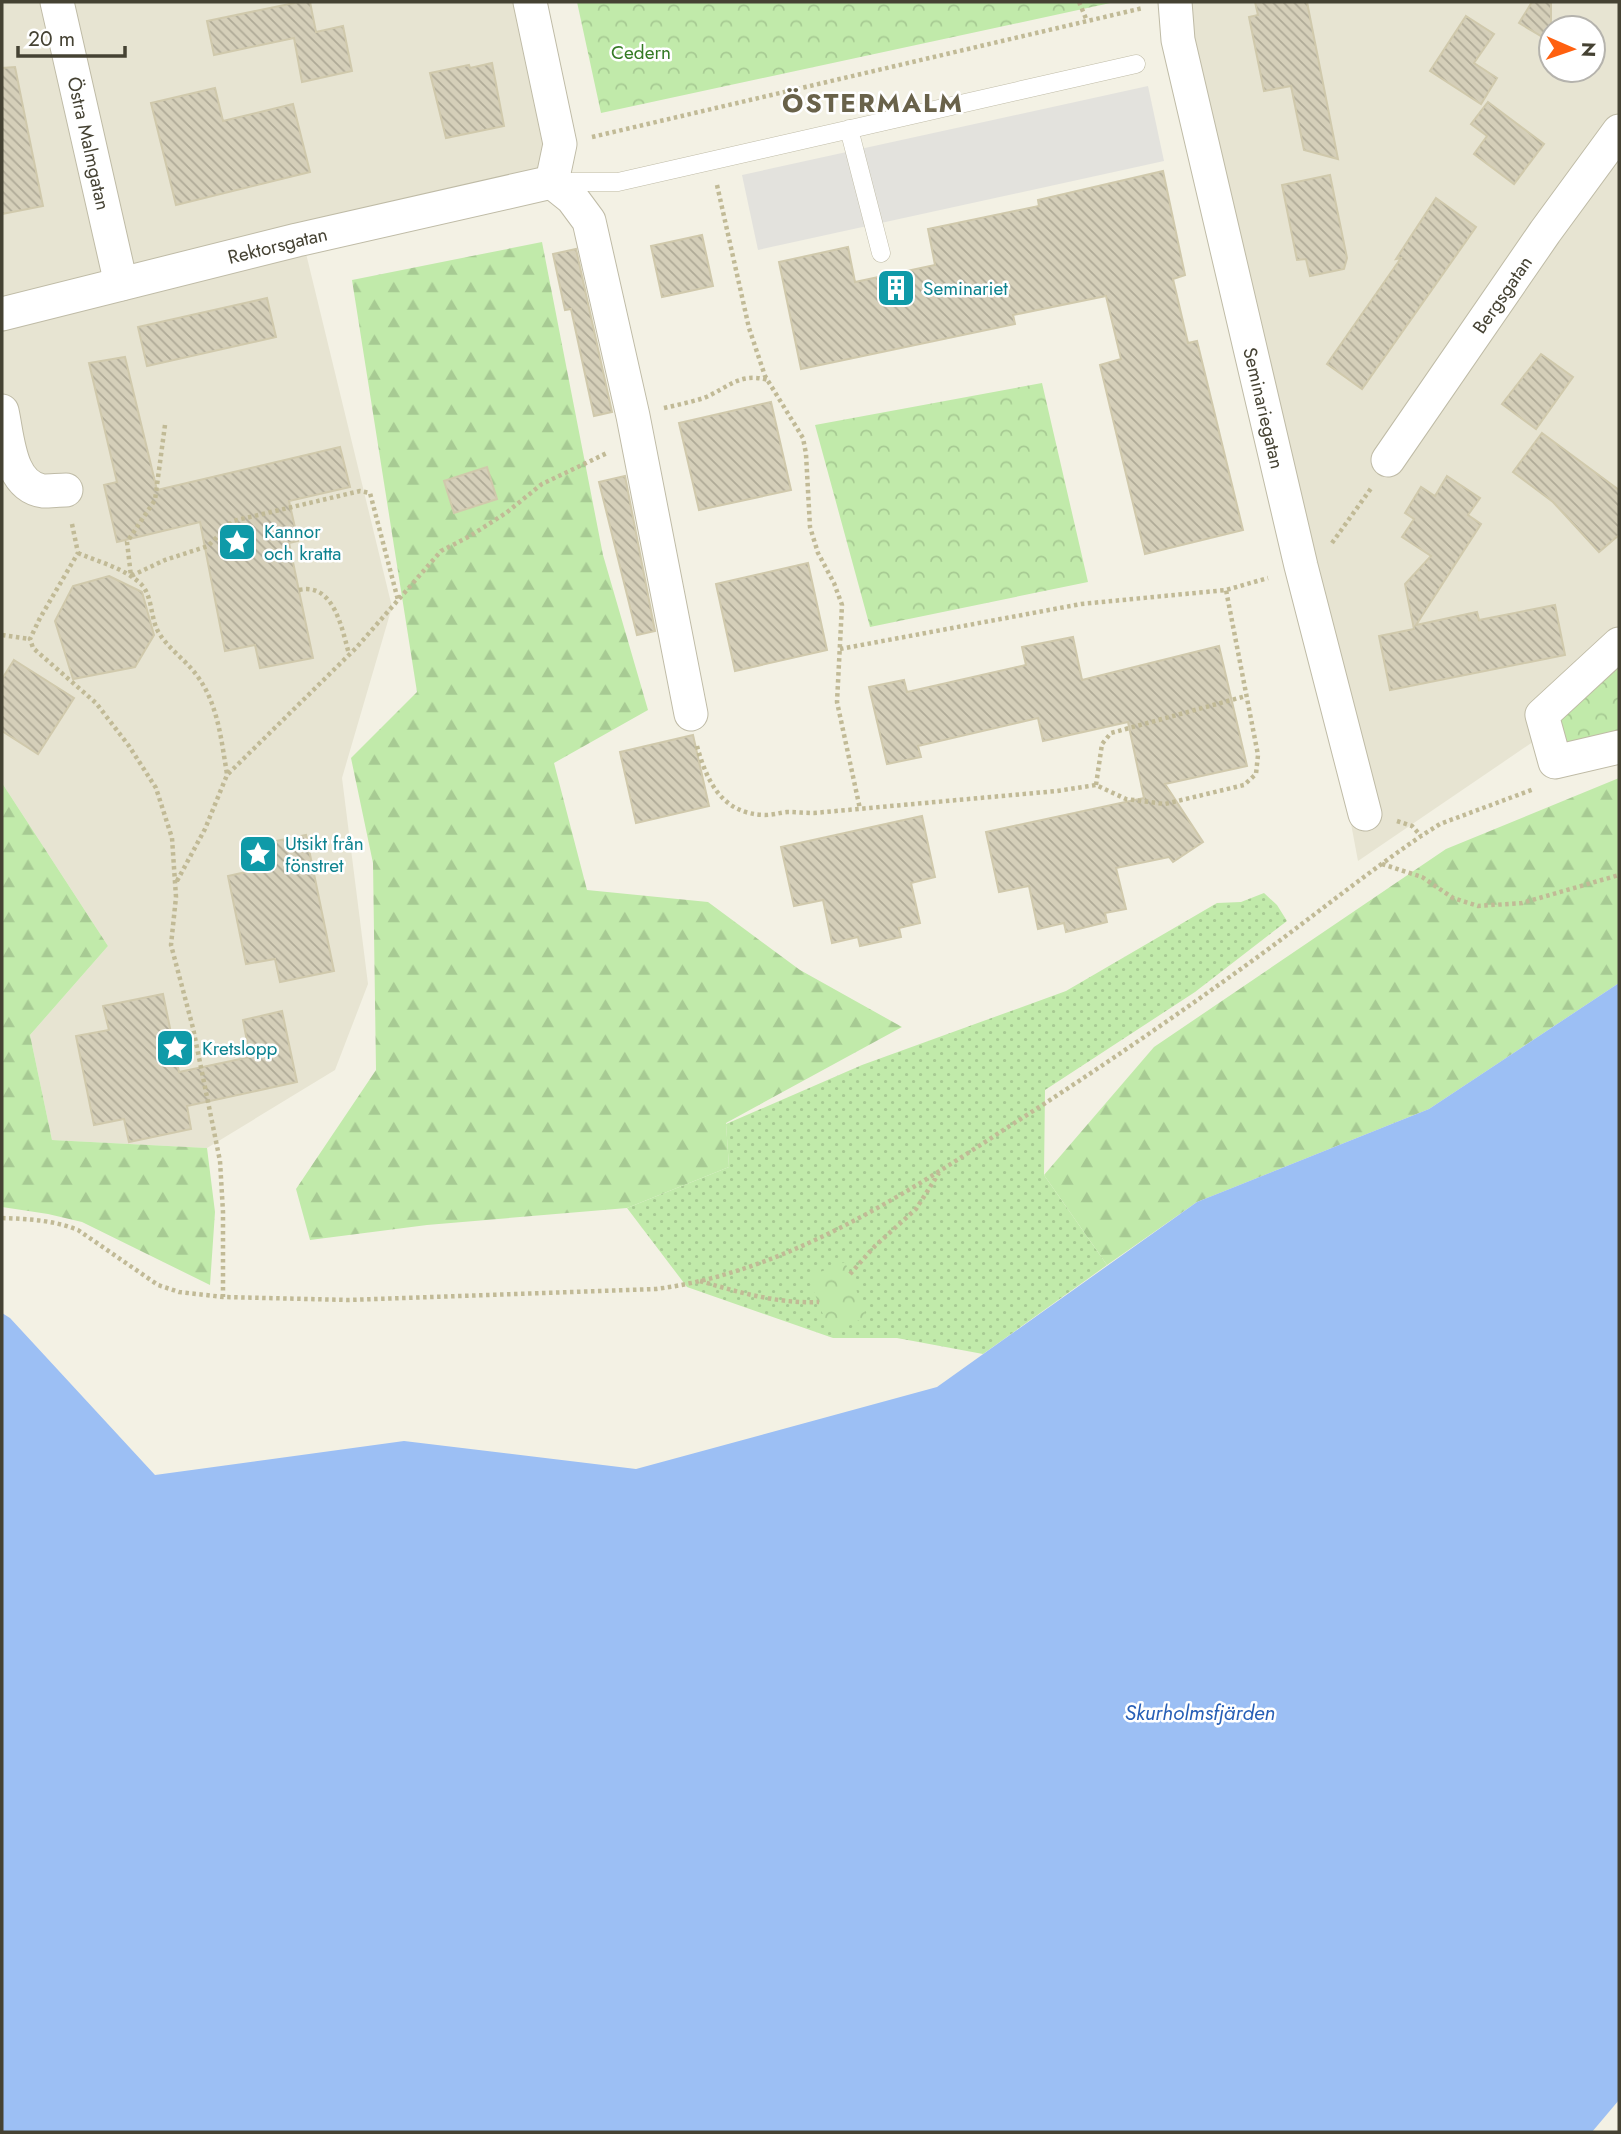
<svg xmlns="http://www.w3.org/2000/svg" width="1621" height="2134" font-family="Jost,sans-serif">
<defs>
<pattern id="grass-dots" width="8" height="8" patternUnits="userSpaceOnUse" patternTransform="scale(1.75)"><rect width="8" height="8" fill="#c1eaaa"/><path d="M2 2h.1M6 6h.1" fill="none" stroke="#a7ca93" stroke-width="1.8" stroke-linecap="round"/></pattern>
<pattern id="forest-firs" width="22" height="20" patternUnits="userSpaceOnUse" patternTransform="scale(1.75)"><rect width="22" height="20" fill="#c1eaaa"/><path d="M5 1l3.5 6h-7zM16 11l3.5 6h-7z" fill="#a7ca93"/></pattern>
<pattern id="park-crowns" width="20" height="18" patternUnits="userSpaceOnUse" patternTransform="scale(1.75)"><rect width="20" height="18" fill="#c1eaaa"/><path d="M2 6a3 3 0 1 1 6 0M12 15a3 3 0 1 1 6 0" fill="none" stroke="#a7ca93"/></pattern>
<pattern id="building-back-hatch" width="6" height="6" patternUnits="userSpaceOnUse" patternTransform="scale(1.75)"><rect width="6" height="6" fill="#d5cfb9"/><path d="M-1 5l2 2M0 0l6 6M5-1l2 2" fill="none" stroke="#afaa97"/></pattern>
</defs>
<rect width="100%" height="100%" fill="#f3f1e4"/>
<path fill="#e7e4d2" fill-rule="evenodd" d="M 2,2 L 529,2 L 553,182 L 302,237 L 392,607 L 342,778 L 368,984 L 335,1070 L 207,1148 L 52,1140 L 30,1035 L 108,946 L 2,783 Z
M 1170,2 L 1619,2 L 1619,748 L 1546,733 L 1358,861 L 1303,567 ZM 1551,28 L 1593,28 L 1593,70 L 1551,70 Z"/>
<path fill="url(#grass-dots)" d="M 1264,893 L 1277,905 L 1287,921 L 1195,992 L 1045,1090 L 1044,1175 L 1107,1265 L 983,1354 L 897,1338 L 833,1338 L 687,1287 L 627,1208 L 729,1167 L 726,1124 L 862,1065 L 1066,991 L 1217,903 L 1241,902 Z"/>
<path fill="url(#forest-firs)" d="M 542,242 L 603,555 L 648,710 L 554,763 L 587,890 L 708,902 L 800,970 L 902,1027 L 726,1123 L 729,1167 L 627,1208 L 427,1225 L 310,1240 L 296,1189 L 376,1070 L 373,863 L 351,758 L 417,692 L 352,280 Z
M 1619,778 L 1619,983 L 1429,1109 L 1197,1202 L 1107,1265 L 1044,1175 L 1154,1047 L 1446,849 Z
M 2,783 L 108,946 L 30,1035 L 52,1140 L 207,1148 L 215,1212 L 210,1285 L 82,1222 L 48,1214 L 2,1207 Z"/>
<path fill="url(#park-crowns)" d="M 577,2 L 1115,2 L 601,113 Z
M 1042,383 L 1088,582 L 870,627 L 815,425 Z
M 1619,648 L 1619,748 L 1557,758 L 1556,705 Z
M 845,1262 L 867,1317 L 830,1332 L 808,1277 Z"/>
<path fill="#e3e2dd" d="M 1148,86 L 1164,161 L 758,250 L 742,175 Z"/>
<path fill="#9cbff4" d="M 1619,983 L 1619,2100 L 1592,2132 L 2,2132 L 2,1313 L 10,1318 L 155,1475 L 404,1441 L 636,1469 L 937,1387 L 1197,1202 L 1429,1109 Z"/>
<path fill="url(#building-back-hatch)" stroke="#d0c9ac" stroke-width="2" d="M 299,2 L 310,2 L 316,32 L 343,26 L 352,71 L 302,82 L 294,38 L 214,55 L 207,21 Z
M 1255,2 L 1307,2 L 1338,159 L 1304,150 L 1291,86 L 1264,91 L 1249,17 L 1258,15 Z
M 1532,2 L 1551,2 L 1551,42 L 1519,23 Z
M 1466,16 L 1494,34 L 1474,63 L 1497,78 L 1481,104 L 1430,71 Z
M 492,63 L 504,126 L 446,138 L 430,73 L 469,65 L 470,68 Z
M 15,67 L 43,206 L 2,214 L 2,68 Z
M 215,88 L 223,121 L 293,104 L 310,172 L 176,205 L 151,103 Z
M 1488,102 L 1544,144 L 1514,184 L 1474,154 L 1487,136 L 1471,124 Z
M 1163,171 L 1185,275 L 1173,279 L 1188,343 L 1197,341 L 1243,530 L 1145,554 L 1100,365 L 1121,359 L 1106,296 L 1013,315 L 1015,324 L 801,369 L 779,262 L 848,247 L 855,282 L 935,265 L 928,229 L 1039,206 L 1038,200 Z
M 1330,175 L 1347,258 L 1344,269 L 1310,276 L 1306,259 L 1297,260 L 1282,185 Z
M 1436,198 L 1476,227 L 1362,389 L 1327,364 L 1401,258 L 1396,259 Z
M 702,235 L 713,286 L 662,297 L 651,246 Z
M 576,249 L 612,412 L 594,416 L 571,309 L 565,310 L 553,254 Z
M 267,298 L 276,337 L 147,366 L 138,327 Z
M 1541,354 L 1573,377 L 1536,429 L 1502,404 Z
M 125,357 L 157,490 L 340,447 L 350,487 L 289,501 L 298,541 L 289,543 L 313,658 L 260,668 L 255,645 L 225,651 L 200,522 L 117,542 L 104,485 L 117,482 L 89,363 Z
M 771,402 L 791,490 L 699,510 L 679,423 Z
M 1542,433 L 1619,490 L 1619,535 L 1599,552 L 1553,502 L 1513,472 Z
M 487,467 L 497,499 L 454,513 L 444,481 Z
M 625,476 L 655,631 L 637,635 L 599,482 Z
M 1447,476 L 1480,498 L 1468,515 L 1481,524 L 1416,625 L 1477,612 L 1479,620 L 1555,605 L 1565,655 L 1390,690 L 1379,636 L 1414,629 L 1405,584 L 1431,556 L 1402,537 L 1414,519 L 1405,513 L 1421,487 L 1435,496 Z
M 808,563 L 827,650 L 735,671 L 716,584 Z
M 109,576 L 142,592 L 154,635 L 135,667 L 73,679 L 55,621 L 73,586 Z
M 1073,637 L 1082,680 L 1219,646 L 1247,766 L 1165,784 L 1203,842 L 1173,862 L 1169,857 L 1116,868 L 1126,909 L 1105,913 L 1107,922 L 1066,932 L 1064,923 L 1038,929 L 1029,886 L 999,892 L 986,832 L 1144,798 L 1128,722 L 1043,741 L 1038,718 L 918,746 L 921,757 L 887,764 L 869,687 L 904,680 L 907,692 L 1026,665 L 1022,647 Z
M 14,660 L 74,698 L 38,754 L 2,731 L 2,679 Z
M 693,735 L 709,806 L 636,823 L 620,752 Z
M 922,816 L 935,877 L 911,883 L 920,923 L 899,928 L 901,937 L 860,946 L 858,937 L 832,943 L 823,900 L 794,906 L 781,847 Z
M 306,835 L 334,971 L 280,982 L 275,959 L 246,964 L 228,876 L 260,869 L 256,845 Z
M 163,994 L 179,1072 L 250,1057 L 243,1020 L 282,1011 L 297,1082 L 187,1106 L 191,1129 L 129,1142 L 124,1119 L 94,1125 L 76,1036 L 109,1030 L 103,1006 Z"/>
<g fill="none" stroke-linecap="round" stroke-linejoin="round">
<defs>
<path id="lane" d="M 849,129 L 881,253
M 555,182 L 618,182 L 1136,64"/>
<g id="street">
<path id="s1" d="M 57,2 L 121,284"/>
<path d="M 530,2 L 560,144 L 552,182"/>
<path id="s2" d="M 1175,2 L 1178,40 L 1301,566 L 1365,814"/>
<path d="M 552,182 L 572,198 L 589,221 L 633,416 L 691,714"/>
<path id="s3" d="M 2,314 L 297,240 L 552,182"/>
<path d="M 2,411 C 8,437 9,486 43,491 C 51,491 59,490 66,490"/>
<path id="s4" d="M 1388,460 L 1545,232 L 1619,131"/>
<path d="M 1619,644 L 1542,715 L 1555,762 L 1619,747"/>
</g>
</defs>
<use href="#lane" stroke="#bfbba6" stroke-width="19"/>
<use href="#street" stroke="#bfbba6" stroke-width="35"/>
<path stroke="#c1ba96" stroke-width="4.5" stroke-dasharray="3.5 3.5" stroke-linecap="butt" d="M 1079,2 L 1087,21
M 592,137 L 1143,8
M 717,185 L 749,328 L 765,376 L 803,438 L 806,454 L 810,527 L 818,553 L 834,583 L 842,605 L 837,702 L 860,809
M 664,408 C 677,405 691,402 704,398 C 728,388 739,372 768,380
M 165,425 L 155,500 L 127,542 L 131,576 L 165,560 L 208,546 L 233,521 L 360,491 L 370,493 L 398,600
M 72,524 L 78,553 L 40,618 L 30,639 L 33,648 L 96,703 L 129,746 L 156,788 L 172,838 L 176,897 L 171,945 L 193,1028 L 220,1161 L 223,1212 L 223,1297
M 1332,543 L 1372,487
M 78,553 C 99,562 124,568 141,584 C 153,596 150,619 159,633 C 168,648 184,659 195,673 C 218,702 221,739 227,774
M 299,590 C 334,582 342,629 349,654
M 2,635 L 30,639
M 840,649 L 1081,604 L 1226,590 L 1268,578
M 697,746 C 707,782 722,814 765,815 C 772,815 779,813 787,812 C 796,812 805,813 814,813 L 1057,791 L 1096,785 L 1126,799 L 1165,804 L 1244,785 L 1256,774 L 1258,755 L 1226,590
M 1096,785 L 1102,744 L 1111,733 L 1246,696
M 1397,821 L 1412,826 L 1421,836
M 1382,864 L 1422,877 L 1453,898 L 1478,906 L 1522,903 L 1619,875
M 177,881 L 205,829 L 227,775 L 356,648 L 441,551 L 470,536 L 506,513 L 542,484 L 607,453
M 2,1218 C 28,1219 53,1220 78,1230 L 158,1285 L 179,1292 L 223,1297 L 348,1300 L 656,1289 C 782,1273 901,1197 1005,1129 C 1093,1073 1179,1014 1263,953 C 1316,914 1367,873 1421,836 L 1440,824 L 1534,789
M 850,1274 L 875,1246 L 916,1209 L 939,1173
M 700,1281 C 738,1292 778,1304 819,1302"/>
<use href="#lane" stroke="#fff" stroke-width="18"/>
<use href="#street" stroke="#fff" stroke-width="33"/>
</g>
<defs>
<symbol id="building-square" viewBox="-11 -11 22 22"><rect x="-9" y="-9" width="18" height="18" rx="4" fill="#0f9aa8" stroke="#fff"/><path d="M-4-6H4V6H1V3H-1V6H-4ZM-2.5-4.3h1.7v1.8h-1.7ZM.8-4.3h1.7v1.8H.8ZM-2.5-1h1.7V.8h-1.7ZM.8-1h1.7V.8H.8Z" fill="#fff"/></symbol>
<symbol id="sight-square" viewBox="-11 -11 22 22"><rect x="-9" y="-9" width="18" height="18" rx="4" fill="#0f9aa8" stroke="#fff"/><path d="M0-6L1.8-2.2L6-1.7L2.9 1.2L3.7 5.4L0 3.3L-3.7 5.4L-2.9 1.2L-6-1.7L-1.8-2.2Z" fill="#fff"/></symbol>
</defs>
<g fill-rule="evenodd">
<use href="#building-square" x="874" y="266" width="44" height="44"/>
<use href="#sight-square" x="215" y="520" width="44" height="44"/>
<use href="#sight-square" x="236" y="832" width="44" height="44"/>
<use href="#sight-square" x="153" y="1026" width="44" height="44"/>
</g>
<g text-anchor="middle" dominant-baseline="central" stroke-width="5" stroke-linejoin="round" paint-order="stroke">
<g font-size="19" fill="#347a24" stroke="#fff">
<text x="641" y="52">Cedern</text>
</g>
<g font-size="19" fill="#454233" stroke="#fff">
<text stroke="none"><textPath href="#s1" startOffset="145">Östra Malmgatan</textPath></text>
<text stroke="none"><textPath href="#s3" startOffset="284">Rektorsgatan</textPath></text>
<text stroke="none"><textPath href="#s4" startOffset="201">Bergsgatan</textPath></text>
<text stroke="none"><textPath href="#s2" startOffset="416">Seminariegatan</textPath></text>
</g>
<g font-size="19" fill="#0d838f" stroke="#fff" text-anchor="start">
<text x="923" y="288">Seminariet</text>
<text x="264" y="531">Kannor<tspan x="264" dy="22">och kratta</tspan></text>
<text x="285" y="843">Utsikt från<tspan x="285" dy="22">fönstret</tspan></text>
<text x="202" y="1048">Kretslopp</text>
</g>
<g font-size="21" font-style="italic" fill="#275fb6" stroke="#fff">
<text x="1200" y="1713">Skurholmsfjärden</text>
</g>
<g font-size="26" font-weight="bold" letter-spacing="2" fill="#69624a" stroke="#fff">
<text x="873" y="103">ÖSTERMALM</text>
</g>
</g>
<rect width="1621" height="2134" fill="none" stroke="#454233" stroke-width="7"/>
<g transform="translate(1572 49) rotate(92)"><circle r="33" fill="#ffffff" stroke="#b5b3ad" stroke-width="2"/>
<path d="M0-5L12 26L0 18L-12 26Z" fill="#ff600f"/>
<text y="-10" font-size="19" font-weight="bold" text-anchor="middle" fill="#454233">N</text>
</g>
<path d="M18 46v10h107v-10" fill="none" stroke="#454233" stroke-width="3.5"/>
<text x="28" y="46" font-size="21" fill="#454233" stroke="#ffffff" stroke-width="5" paint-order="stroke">20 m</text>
</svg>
